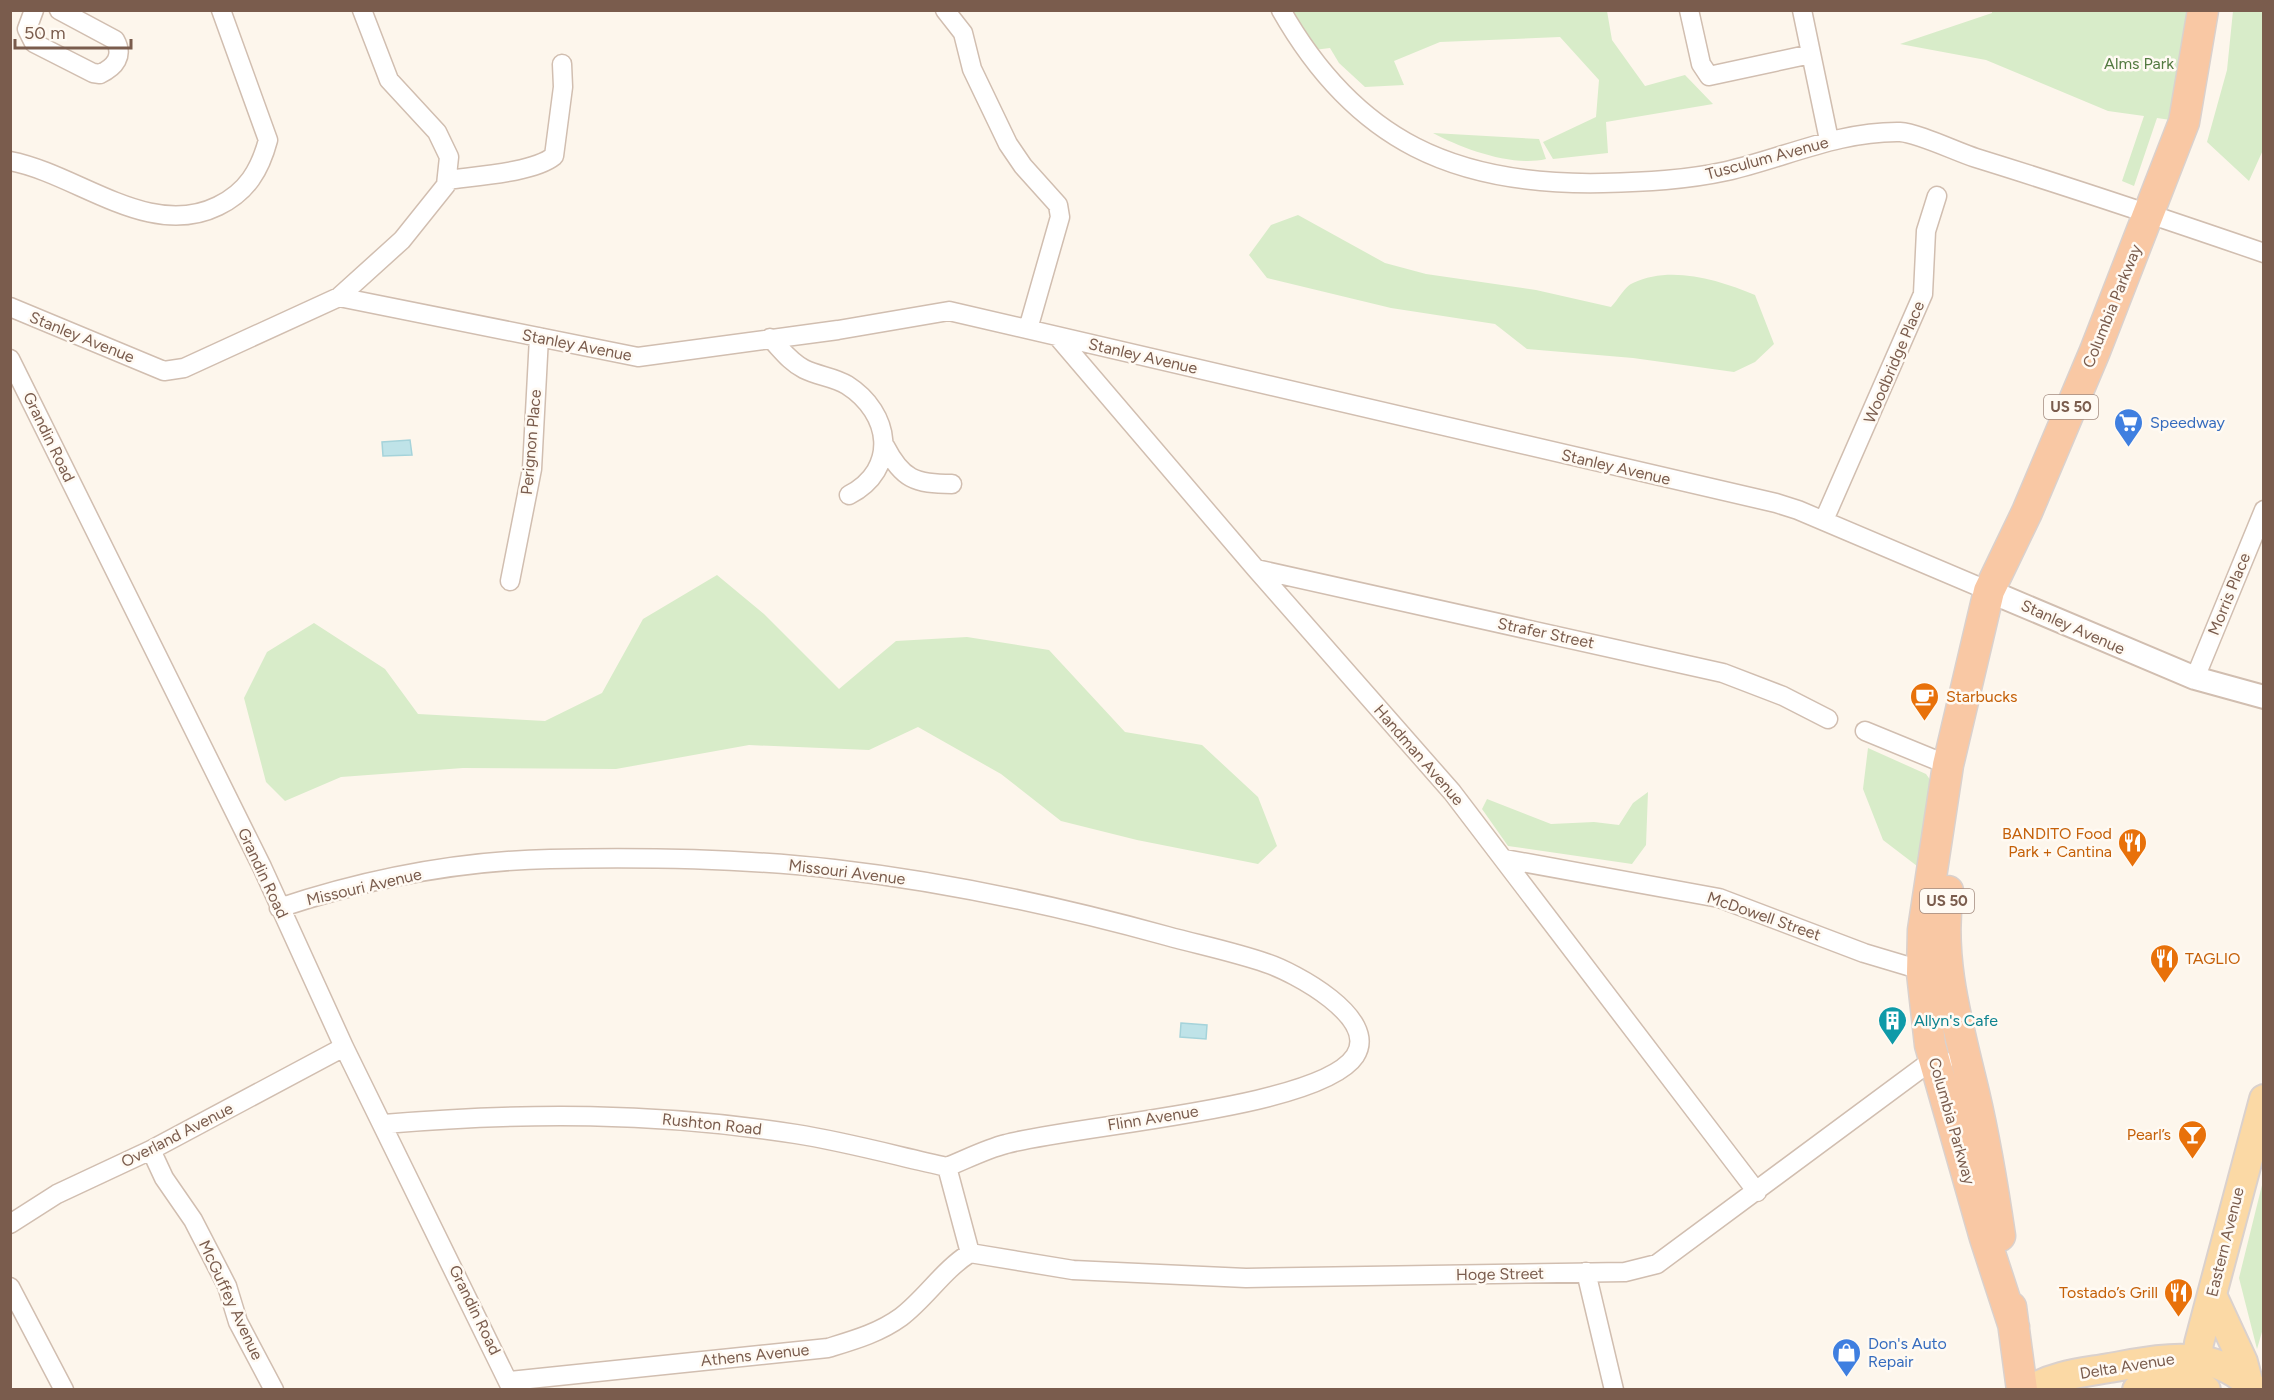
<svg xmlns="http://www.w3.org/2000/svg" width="2274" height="1400" font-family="Figtree,sans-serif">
<rect width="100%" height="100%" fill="#fdf6ec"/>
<path fill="#d8ecc9" d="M 1281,11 L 1607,11 L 1612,40 L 1645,86 L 1685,75 L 1713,104 L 1606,122 L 1608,153 L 1553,159 L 1543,142 L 1596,117 L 1599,80 L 1560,37 L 1440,42 L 1394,61 L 1404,85 L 1365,87 L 1339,63 L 1330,48 L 1306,51 Z
M 1992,11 L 2203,11 L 2184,122 L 2157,118 L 2134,186 L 2122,181 L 2144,116 L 2108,111 L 1986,60 L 1900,44 L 1992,13 Z
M 2233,11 L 2263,11 L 2263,150 L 2249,181 L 2207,142 L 2227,70 Z
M 1433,133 L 1539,139 L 1546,159 C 1512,167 1463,149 1433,133 Z
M 1298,215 L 1385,263 L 1426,274 L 1536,290 L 1611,307 C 1618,300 1625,286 1633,283 C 1671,265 1719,280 1755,295 L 1774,344 L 1755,362 L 1734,372 L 1633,358 L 1527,349 L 1495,324 L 1391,308 L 1267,278 L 1249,255 L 1271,225 Z
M 717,575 L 764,614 L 839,689 L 896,641 L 967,637 L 1049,650 L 1125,732 L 1202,745 L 1258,797 L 1277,846 L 1258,864 L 1137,840 L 1061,821 L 1001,774 L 918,727 L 869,750 L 749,745 L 616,769 L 463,768 L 341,777 L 285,801 L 266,782 L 244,698 L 267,652 L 314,623 L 385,669 L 418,714 L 545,721 L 602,693 L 643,619 Z
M 1868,748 L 1926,774 L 1931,781 L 1917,866 L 1883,840 L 1863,789 Z
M 1648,792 L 1646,845 L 1632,864 L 1508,846 L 1482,809 L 1487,799 L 1551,824 L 1594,822 L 1619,825 L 1633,803 Z
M 2263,1181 L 2264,1325 L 2257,1349 L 2239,1278 Z"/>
<path fill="#bfe3e8" stroke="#a5d3da" stroke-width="1.5" d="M 410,440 L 412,455 L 383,456 L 382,442 Z
M 1181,1023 L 1207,1025 L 1206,1039 L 1180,1037 Z"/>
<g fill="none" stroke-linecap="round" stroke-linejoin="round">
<defs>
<path id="minor" d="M 34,10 L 27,29 L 34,43 L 93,73 L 100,74 C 115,67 124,56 115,40 L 59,10
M 945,10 L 963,33 L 972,69 L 1008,144 L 1023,166 L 1058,205 L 1060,217 L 1028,329
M 1281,10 C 1356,142 1456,186 1603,183 C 1645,182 1686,180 1727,171 C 1784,158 1839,131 1900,132 C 1918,133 1957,152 1976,158 C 2073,188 2168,220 2264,253
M 1689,10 L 1701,64 L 1709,76 L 1811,54
M 1802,10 L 1829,140
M 10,161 C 78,174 149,240 218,206 C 247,192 260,170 268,140 L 221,10
M 447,180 C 474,176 533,173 554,156 L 563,87 L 562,64
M 339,297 L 402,240 L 446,185 L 449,157 L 437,132 L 389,80 L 362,10
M 10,307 L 164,371 L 184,368 L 339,297 L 638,357 L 838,330 L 949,311 L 1776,503 L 1798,510 L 1989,591
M 1057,336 L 1256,569 L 1452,792 L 1757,1192
M 770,338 C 781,349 790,362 804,369 C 818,376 834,377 847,385 C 891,413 899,469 849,495
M 10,359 L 262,867 L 344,1047 L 512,1390
M 885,446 C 902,479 915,484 952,484
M 1824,520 L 1923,294 L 1926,231 L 1937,196
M 1256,569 L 1723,673 L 1783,696 L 1828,719
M 510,581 L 532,469 L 539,337
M 2195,678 L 2264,510
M 1865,731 L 1948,765
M 1505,859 L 1719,898 L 1864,953 L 1931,973
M 279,908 C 366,879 459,861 550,859 C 645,857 740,858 834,869 C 947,882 1058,906 1167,936 C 1200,945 1234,952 1266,963 C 1294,972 1380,1018 1355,1056 C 1320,1109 1074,1125 1006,1144 C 986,1149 967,1159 947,1167
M 384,1124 C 525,1112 656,1112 796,1134 C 847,1142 897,1156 947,1167 L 970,1253
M 151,1150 L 164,1178 L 193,1220 L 227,1286 L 238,1322 L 274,1390
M 10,1224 L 57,1194 L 151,1150 L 344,1047
M 970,1253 L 1073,1270 L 1246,1278 L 1625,1272 L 1657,1264 L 1923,1067 L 1944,1061
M 1586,1272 L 1614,1390
M 10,1287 L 64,1390
M 510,1381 L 828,1348 C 854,1340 879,1333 901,1317 C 926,1298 943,1270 970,1253"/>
<path id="tertiary" d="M 1989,591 L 2195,678 L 2264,697"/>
<path id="primary" d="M 2212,1295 L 2243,1362 L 2248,1381
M 2194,1387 L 2199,1343 L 2264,1099
M 2030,1390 C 2054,1375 2081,1373 2109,1368 C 2161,1359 2215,1345 2255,1390
M 2137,1390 L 2178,1386 L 2206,1390"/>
<path id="trunk" d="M 1948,891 C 1938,961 1958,1025 1974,1093 C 1985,1140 1993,1188 2000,1236
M 2011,1307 L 2022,1390
M 2014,1327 L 1985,1238 L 1930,1045 L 1922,973 L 1923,930 L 1948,765 L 1989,591 L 2027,512 L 2095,351 L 2184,122 L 2203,10"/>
</defs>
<use href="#minor" stroke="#d1beb0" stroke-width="21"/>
<use href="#tertiary" stroke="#d1beb0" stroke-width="26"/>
<use href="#primary" stroke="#dad1cd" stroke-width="32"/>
<use href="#trunk" stroke="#dad1cd" stroke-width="33"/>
<use href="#minor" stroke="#fff" stroke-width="18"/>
<use href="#tertiary" stroke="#fff" stroke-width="22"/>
<use href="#primary" stroke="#fbd9a5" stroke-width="28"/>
<use href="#trunk" stroke="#f9c8a4" stroke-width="30"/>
</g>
<defs>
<symbol id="supermarket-pin" viewBox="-11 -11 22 30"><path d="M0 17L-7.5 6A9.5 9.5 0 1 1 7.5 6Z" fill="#3f7fe0" stroke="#fffaf3"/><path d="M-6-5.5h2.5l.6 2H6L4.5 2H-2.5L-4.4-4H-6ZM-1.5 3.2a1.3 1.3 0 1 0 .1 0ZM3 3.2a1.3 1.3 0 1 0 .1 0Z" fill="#fff"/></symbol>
<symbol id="cafe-pin" viewBox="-11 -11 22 30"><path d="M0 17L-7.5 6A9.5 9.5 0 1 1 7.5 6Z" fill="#e8710a" stroke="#fffaf3"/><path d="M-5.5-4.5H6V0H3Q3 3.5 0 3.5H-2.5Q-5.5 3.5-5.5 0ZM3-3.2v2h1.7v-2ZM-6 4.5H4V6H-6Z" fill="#fff"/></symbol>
<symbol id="restaurant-pin" viewBox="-11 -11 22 30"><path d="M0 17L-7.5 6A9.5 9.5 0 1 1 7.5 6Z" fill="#e8710a" stroke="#fffaf3"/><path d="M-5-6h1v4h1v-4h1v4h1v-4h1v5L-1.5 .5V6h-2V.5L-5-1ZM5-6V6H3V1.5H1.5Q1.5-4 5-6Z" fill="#fff"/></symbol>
<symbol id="building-pin" viewBox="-11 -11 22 30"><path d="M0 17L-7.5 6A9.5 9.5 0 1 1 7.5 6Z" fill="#0f9aa8" stroke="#fffaf3"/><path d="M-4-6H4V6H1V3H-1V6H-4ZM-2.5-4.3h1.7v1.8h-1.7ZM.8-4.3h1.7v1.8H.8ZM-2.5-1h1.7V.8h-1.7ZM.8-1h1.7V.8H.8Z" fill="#fff"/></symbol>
<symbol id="bar-pin" viewBox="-11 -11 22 30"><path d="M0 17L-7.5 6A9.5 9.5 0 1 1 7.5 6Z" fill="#e8710a" stroke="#fffaf3"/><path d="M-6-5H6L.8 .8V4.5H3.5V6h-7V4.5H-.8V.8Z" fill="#fff"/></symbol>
<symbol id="shop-pin" viewBox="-11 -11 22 30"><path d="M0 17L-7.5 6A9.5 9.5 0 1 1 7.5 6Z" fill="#3f7fe0" stroke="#fffaf3"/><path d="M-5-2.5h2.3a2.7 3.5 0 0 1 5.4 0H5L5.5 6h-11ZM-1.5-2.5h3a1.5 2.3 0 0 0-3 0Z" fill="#fff"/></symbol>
</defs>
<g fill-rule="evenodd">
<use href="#supermarket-pin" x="2112" y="406" width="33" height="45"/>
<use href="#cafe-pin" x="1908" y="680" width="33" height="45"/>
<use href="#restaurant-pin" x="2116" y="826" width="33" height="45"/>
<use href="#restaurant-pin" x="2148" y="942" width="33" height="45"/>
<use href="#building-pin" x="1876" y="1004" width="33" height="45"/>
<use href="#bar-pin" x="2176" y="1118" width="33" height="45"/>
<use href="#restaurant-pin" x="2162" y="1276" width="33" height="45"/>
<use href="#shop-pin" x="1830" y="1336" width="33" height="45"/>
</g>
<g text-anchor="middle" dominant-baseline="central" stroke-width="5" stroke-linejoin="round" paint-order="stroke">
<g fill="#fffaf3" stroke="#a28b7f" stroke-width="1.5">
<rect x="2044" y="395" width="54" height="24" rx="4.5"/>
<rect x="1920" y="889" width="54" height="24" rx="4.5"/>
</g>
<g font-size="15" font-weight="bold" fill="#7a5c4d">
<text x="2071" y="407">US 50</text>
<text x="1947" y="901">US 50</text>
</g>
<g font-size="16" fill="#537a41" stroke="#fffaf3">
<text x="2139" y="63">Alms Park</text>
</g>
<g font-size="16" fill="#7a5c4d" stroke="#fffaf3">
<text transform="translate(1767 158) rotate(-15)">Tusculum Avenue</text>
<text transform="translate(2112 306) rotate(-68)">Columbia Parkway</text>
<text transform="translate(82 337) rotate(22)">Stanley Avenue</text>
<text transform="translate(577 345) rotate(11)">Stanley Avenue</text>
<text transform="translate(1143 356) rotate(13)">Stanley Avenue</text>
<text transform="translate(1894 362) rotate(-67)">Woodbridge Place</text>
<text transform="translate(49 437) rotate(64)">Grandin Road</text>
<text transform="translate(531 442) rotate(-85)">Perignon Place</text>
<text transform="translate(1616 467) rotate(13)">Stanley Avenue</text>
<text transform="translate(2229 594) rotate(-68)">Morris Place</text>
<text transform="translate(2073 627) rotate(24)">Stanley Avenue</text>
<text transform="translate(1546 633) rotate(12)">Strafer Street</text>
<text transform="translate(1419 755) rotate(49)">Handman Avenue</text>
<text transform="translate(847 872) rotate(7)">Missouri Avenue</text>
<text transform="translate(263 873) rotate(65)">Grandin Road</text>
<text transform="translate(364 887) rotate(-13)">Missouri Avenue</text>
<text transform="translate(1764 916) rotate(19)">McDowell Street</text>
<text transform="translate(1153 1118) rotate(-9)">Flinn Avenue</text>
<text transform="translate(1952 1121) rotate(74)">Columbia Parkway</text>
<text transform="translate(712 1124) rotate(6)">Rushton Road</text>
<text transform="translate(177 1135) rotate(-27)">Overland Avenue</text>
<text transform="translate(2225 1242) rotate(-76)">Eastern Avenue</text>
<text transform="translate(1500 1274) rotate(-1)">Hoge Street</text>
<text transform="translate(231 1300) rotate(65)">McGuffey Avenue</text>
<text transform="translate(475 1310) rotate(64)">Grandin Road</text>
<text transform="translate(755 1355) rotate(-6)">Athens Avenue</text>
<text transform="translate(2127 1366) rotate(-9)">Delta Avenue</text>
</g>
<g font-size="16" fill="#366cbe" stroke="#fffaf3" text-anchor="start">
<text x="2150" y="422">Speedway</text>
<text x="1868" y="1343">Don's Auto<tspan x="1868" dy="18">Repair</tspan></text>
</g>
<g font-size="16" fill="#c56008" stroke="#fffaf3" text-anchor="end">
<text x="1946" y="696" text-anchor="start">Starbucks</text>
<text x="2112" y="833">BANDITO Food<tspan x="2112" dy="18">Park + Cantina</tspan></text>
<text x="2185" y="958" text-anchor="start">TAGLIO</text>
<text x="2171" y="1134">Pearl’s</text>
<text x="2158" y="1292">Tostado’s Grill</text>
</g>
<g font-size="16" fill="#0d838f" stroke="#fffaf3" text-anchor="start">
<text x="1914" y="1020">Allyn's Cafe</text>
</g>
</g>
<rect width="2274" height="1400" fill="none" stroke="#7a5c4d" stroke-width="24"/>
<path d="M15 39v9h116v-9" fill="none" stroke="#7a5c4d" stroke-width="3"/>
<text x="24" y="39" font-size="18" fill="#7a5c4d" stroke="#fffaf3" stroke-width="4.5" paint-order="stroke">50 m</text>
</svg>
